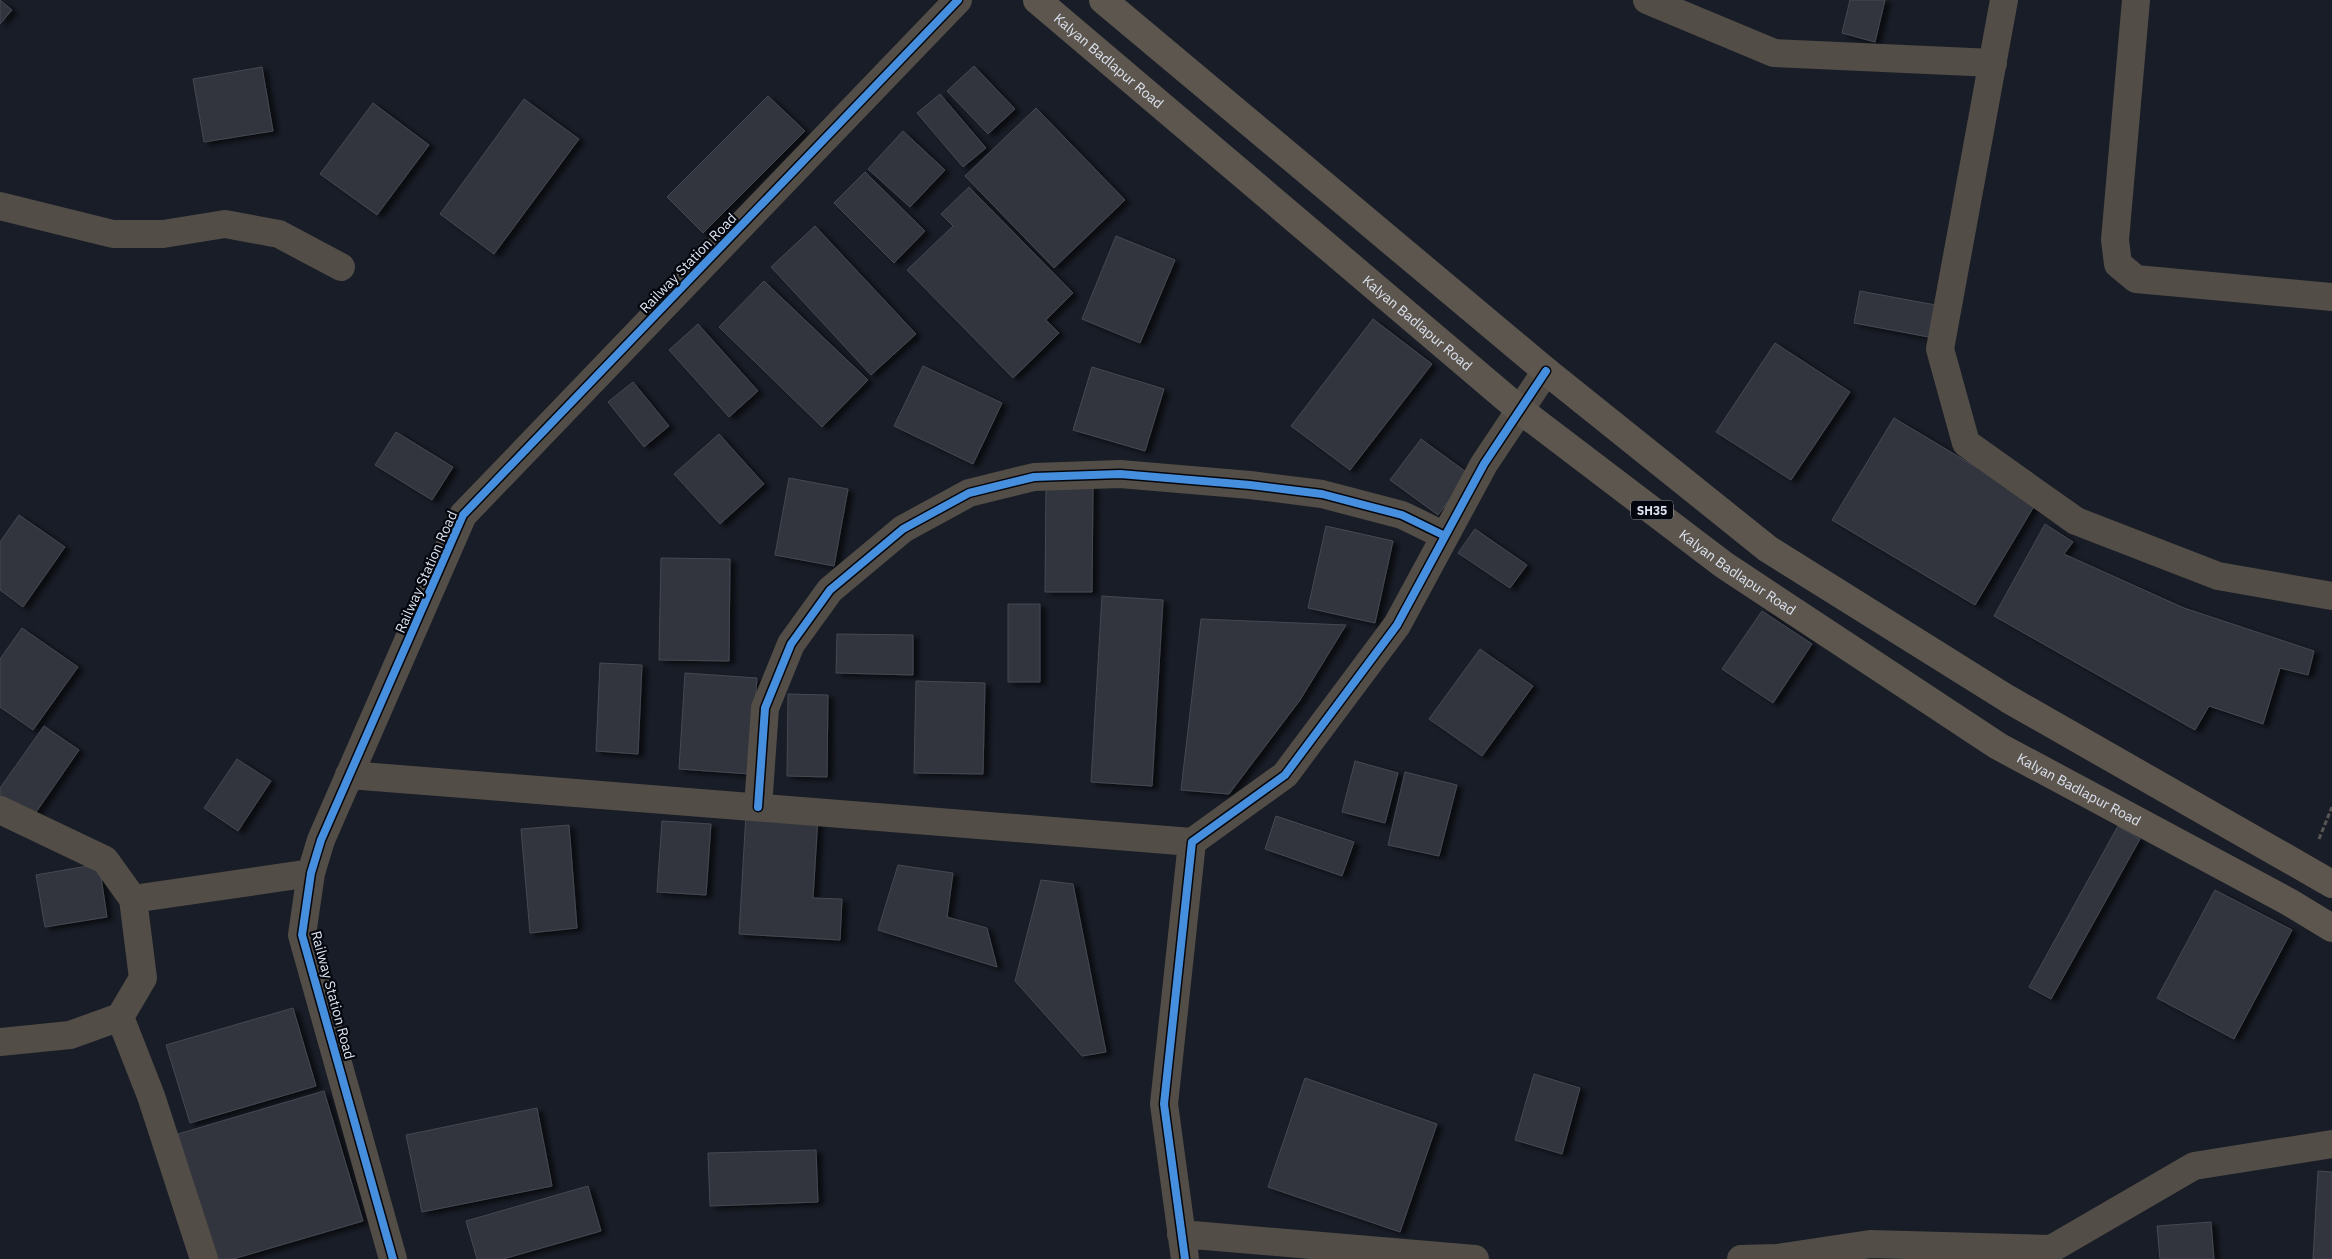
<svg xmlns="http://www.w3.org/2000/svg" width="2332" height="1259" font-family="'IBM Plex Sans',sans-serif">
<defs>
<filter id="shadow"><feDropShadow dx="5.5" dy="3" stdDeviation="2.5" flood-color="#0009"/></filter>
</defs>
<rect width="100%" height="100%" fill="#191d27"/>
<path fill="#31343d" stroke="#454952" filter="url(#shadow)" d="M 0,0 L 12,10 L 0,24 Z
M 1850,0 L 1885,0 L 1875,42 L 1842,33 Z
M 974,66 L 1015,109 L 988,134 L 947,91 Z
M 262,67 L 273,131 L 204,142 L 193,79 Z
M 940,94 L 986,148 L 963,167 L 917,113 Z
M 768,96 L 805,131 L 703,233 L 667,197 Z
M 524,99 L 579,139 L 494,254 L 440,214 Z
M 373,103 L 429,145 L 377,215 L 320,174 Z
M 1036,108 L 1125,200 L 1054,268 L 965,176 Z
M 903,131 L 945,170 L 910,207 L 868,169 Z
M 865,172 L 925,231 L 894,263 L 834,203 Z
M 969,187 L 1073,293 L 1046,320 L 1059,333 L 1013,378 L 907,270 L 953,226 L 941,214 Z
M 815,226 L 916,334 L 871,375 L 771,267 Z
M 1116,236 L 1175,260 L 1140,343 L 1082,319 Z
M 764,281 L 868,380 L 822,427 L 719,327 Z
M 1860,291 L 1941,306 L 1934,338 L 1854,323 Z
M 1373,319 L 1432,364 L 1350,470 L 1291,426 Z
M 698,324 L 758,391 L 729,417 L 669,350 Z
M 1775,343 L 1850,392 L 1791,480 L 1716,432 Z
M 923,366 L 1002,403 L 973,464 L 894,426 Z
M 1092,367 L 1164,389 L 1145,451 L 1073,430 Z
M 633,382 L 669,426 L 644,447 L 608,402 Z
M 1894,418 L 2036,503 L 1975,605 L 1832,520 Z
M 396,432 L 453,467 L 432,500 L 375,465 Z
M 719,434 L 764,484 L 720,524 L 674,474 Z
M 1421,439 L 1469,474 L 1438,515 L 1390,480 Z
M 789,478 L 848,489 L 834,566 L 775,555 Z
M 1046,484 L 1093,485 L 1092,592 L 1045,592 Z
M 19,515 L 65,547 L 23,607 L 0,590 L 0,542 Z
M 2045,524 L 2073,542 L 2064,554 L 2184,608 L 2314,651 L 2308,675 L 2280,668 L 2263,724 L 2209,706 L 2195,730 L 1994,616 Z
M 1326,526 L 1393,541 L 1375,623 L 1308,608 Z
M 1475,529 L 1527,565 L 1510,588 L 1458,553 Z
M 661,558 L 730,559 L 729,661 L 659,660 Z
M 1102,596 L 1163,600 L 1152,786 L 1091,782 Z
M 1008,604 L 1040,604 L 1040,682 L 1008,682 Z
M 1762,611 L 1812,644 L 1773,703 L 1722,669 Z
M 1201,619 L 1346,625 L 1300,700 L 1229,794 L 1181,790 Z
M 22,628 L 78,667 L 33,730 L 0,707 L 0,659 Z
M 837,634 L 913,635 L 913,675 L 836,673 Z
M 1480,649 L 1533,686 L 1482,756 L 1429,719 Z
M 600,663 L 642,665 L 638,754 L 596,751 Z
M 685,673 L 757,678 L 750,774 L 679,769 Z
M 916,681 L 985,683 L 983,774 L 914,773 Z
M 788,694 L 828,695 L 827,777 L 787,776 Z
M 44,726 L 79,750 L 32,818 L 0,796 L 0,788 Z
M 237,759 L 271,781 L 238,831 L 204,808 Z
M 1355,761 L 1398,773 L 1385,823 L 1342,812 Z
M 1405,772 L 1457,785 L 1439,856 L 1388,845 Z
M 746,813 L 818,817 L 813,898 L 842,899 L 840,940 L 739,934 Z
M 1276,816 L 1354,842 L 1342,876 L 1265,849 Z
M 662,821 L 711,824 L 706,895 L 657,892 Z
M 569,825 L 577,928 L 530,933 L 521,829 Z
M 2118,826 L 2140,839 L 2051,999 L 2029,987 Z
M 99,864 L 107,917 L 45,927 L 36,875 Z
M 898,865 L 953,873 L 947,917 L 987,928 L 997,967 L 878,930 Z
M 1041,880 L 1073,884 L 1106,1052 L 1082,1056 L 1015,981 Z
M 2215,890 L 2292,930 L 2234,1039 L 2157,998 Z
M 293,1008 L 316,1086 L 190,1123 L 166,1045 Z
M 1534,1074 L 1580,1088 L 1562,1154 L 1515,1140 Z
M 1305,1078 L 1437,1124 L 1400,1232 L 1268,1187 Z
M 324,1091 L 363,1221 L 233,1259 L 215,1259 L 178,1134 Z
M 537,1108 L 552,1186 L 422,1212 L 406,1135 Z
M 816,1150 L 818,1202 L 710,1206 L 708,1153 Z
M 2318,1171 L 2332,1172 L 2332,1259 L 2313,1259 Z
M 588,1186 L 601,1231 L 503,1259 L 477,1259 L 466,1221 Z
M 2211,1222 L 2214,1259 L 2160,1259 L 2157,1226 Z"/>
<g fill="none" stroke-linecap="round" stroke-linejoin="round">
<path stroke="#585655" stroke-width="3" stroke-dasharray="5 2.5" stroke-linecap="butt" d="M 2319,839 L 2332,807"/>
<path stroke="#524d46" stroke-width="28" d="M 1647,0 L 1774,53 L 1993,63
M 2004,0 L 1940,349 L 1966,443 L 2076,521 L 2218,576 L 2332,596
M 2136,0 L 2115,240 L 2118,264 L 2136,279 L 2332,297
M 0,206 L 113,234 L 163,234 L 225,224 L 279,234 L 341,267
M 349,775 L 1192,842
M 758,807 L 765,708 L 791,644 L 830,590 L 903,529 L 969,493 L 1034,477 L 1120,474 L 1250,485 L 1322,494 L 1402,515 L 1445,536
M 0,810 L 105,860 L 133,899 L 311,873
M 120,1017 L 151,1096 L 204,1259
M 0,1042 L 70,1035 L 120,1017 L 143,978 L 133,899
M 1181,1234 L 1475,1259
M 393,1259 L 302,935 L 311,873 L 321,840 L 463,515 L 958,0
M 1185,1259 L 1164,1104 L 1192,842 L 1285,775 L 1397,625 L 1484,464 L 1546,371
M 1741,1259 L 1777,1258 L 1870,1244 L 2051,1249 L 2194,1166 L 2332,1144"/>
<g stroke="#5c564e" stroke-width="28">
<path id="s1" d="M 1037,0 L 1520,410 L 1724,565 L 1998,746 L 2289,902 L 2332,928"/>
<path d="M 1103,0 L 1546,371 L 1768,549 L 2008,699 L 2332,884"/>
</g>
<defs>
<path id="cycleway" d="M 758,807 L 765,708 L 791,644 L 830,590 L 903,529 L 969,493 L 1034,477 L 1120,474 L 1250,485 L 1322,494 L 1402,515 L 1445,536
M 393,1259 L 302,935 L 311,873 L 321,840 L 463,515 L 958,0
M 1185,1259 L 1164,1104 L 1192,842 L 1285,775 L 1397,625 L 1484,464 L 1546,371"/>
</defs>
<use href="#cycleway" stroke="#04060d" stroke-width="11"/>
<use href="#cycleway" stroke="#468fdf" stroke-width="8"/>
</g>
<g text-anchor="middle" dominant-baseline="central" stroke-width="4.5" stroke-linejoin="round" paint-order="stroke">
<rect fill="#04060d" stroke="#9ba0ab" stroke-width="1" x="1631" y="500.5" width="42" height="19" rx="4"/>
<g font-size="12" font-weight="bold" fill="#dce2ef">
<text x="1652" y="510">SH35</text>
</g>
<g font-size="14" fill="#dce2ef" stroke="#04060d">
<text stroke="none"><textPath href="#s1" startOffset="94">Kalyan Badlapur Road</textPath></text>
<text transform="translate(688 263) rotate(-46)">Railway Station Road</text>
<text stroke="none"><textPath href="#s1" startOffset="499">Kalyan Badlapur Road</textPath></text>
<text stroke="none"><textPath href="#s1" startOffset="905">Kalyan Badlapur Road</textPath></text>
<text transform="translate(426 572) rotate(-66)">Railway Station Road</text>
<text stroke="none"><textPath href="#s1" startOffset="1310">Kalyan Badlapur Road</textPath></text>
<text transform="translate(333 995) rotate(75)">Railway Station Road</text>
</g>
</g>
</svg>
